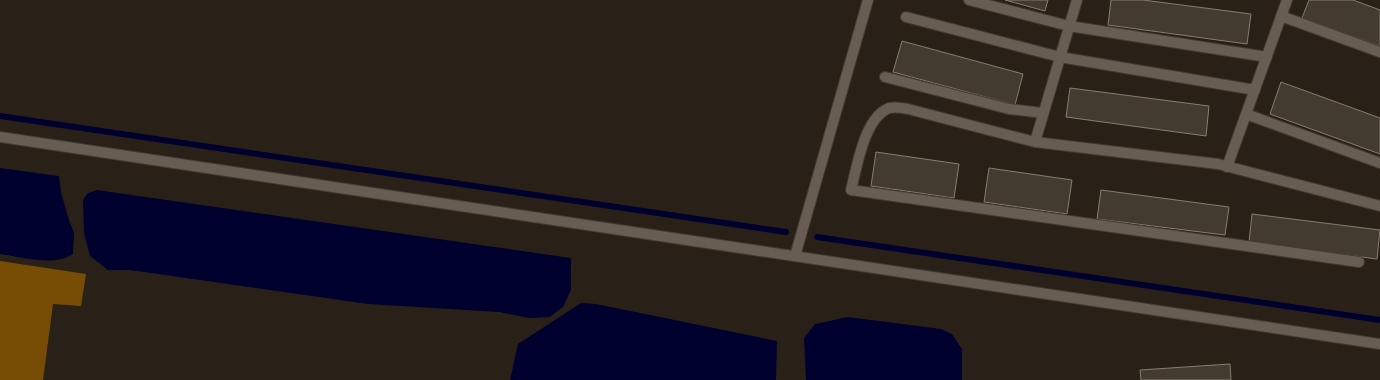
<svg xmlns="http://www.w3.org/2000/svg" width="1380" height="380" font-family="'Roboto Serif',serif">
<rect width="100%" height="100%" fill="#292117"/>
<path fill="#774c04" d="M 0,261 L 86,274 L 81,306 L 53,304 L 43,380 L 0,380 Z"/>
<path fill="#00002f" d="M 0,168 L 59,176 L 61,192 L 69,220 L 74,233 L 73,254 C 54,267 22,257 0,254 Z
M 97,190 L 571,258 L 571,290 L 563,307 L 550,317 L 529,318 L 499,312 L 368,304 L 130,270 L 108,270 L 90,256 L 84,233 L 83,200 L 88,193 Z
M 581,303 L 596,304 L 777,341 L 776,380 L 510,380 L 518,344 Z
M 848,317 L 941,329 L 952,334 L 962,349 L 962,380 L 806,380 L 804,338 L 815,324 Z"/>
<g fill="none" stroke-linecap="round" stroke-linejoin="round">
<path stroke="#00002f" stroke-width="6" d="M 0,116 L 786,232
M 817,237 L 1380,320"/>
</g>
<path fill="#433a30" stroke="#877d71" d="M 1005,0 L 1048,0 L 1045,11 Z
M 1111,0 L 1143,0 L 1251,14 L 1247,44 L 1108,25 Z
M 1309,0 L 1353,0 L 1380,10 L 1380,46 L 1302,18 Z
M 902,41 L 1023,74 L 1015,105 L 893,72 Z
M 1281,82 L 1380,118 L 1380,154 L 1270,114 Z
M 1070,88 L 1209,106 L 1206,136 L 1066,117 Z
M 876,152 L 959,164 L 954,198 L 871,186 Z
M 989,168 L 1072,180 L 1067,214 L 984,202 Z
M 1101,190 L 1229,207 L 1225,235 L 1097,219 Z
M 1252,214 L 1380,230 L 1377,259 L 1249,242 Z
M 1230,364 L 1231,380 L 1141,380 L 1140,370 Z"/>
<g fill="none" stroke-linecap="round" stroke-linejoin="round">
<defs>
<path id="lane" d="M 969,0 L 1069,26 L 1267,57
M 1281,16 L 1380,52
M 906,17 L 1060,57 L 1255,90
M 885,77 L 1009,109 L 1043,113
M 1246,114 L 1380,163
M 1035,142 L 1077,0
M 1227,167 L 1287,0
M 1359,262 L 851,190 C 857,167 864,118 889,108 C 894,107 903,108 908,109 L 1035,142 L 1218,164 L 1380,206"/>
<path id="street" d="M 0,137 L 1380,344
M 795,256 L 868,0"/>
</defs>
<use href="#lane" stroke="#423b34" stroke-width="12"/>
<use href="#street" stroke="#423b34" stroke-width="12"/>
<use href="#lane" stroke="#675d52" stroke-width="10"/>
<use href="#street" stroke="#675d52" stroke-width="10"/>
</g>
</svg>
